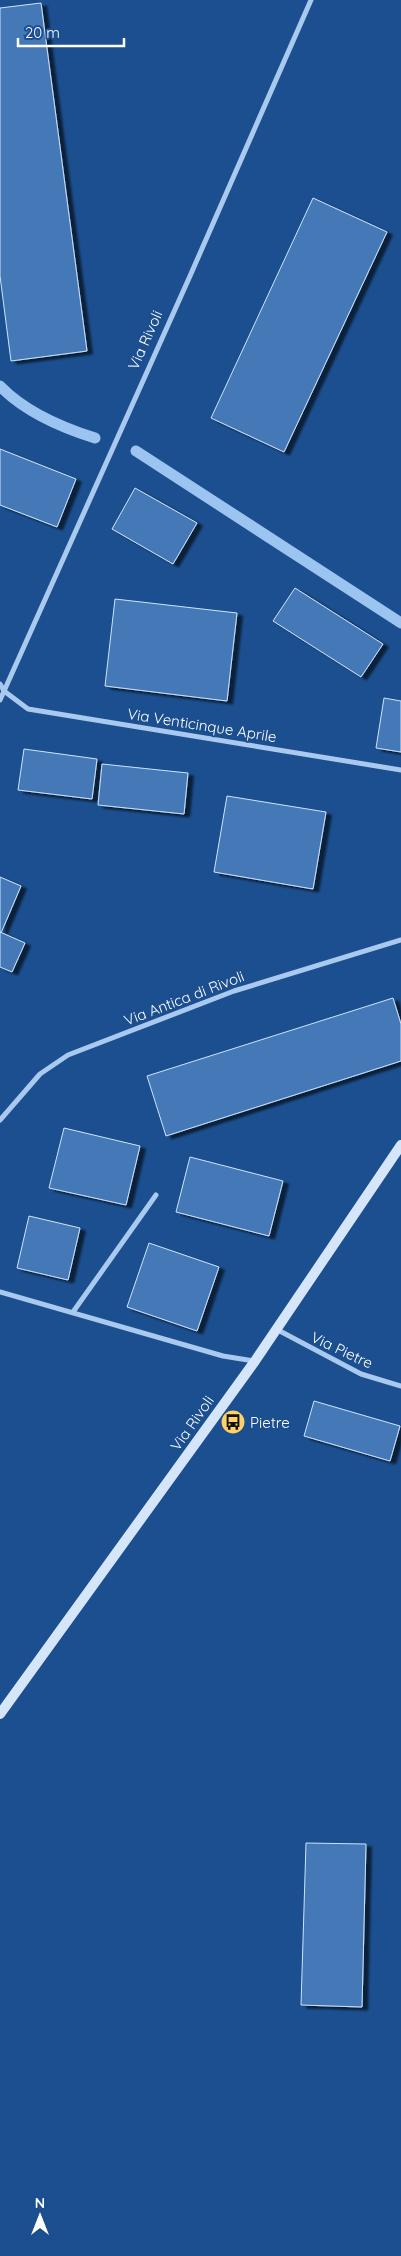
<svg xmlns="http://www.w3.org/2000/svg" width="401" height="2256" font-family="Quicksand,sans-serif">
<defs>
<filter id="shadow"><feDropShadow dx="5.5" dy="3" stdDeviation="1" flood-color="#0009"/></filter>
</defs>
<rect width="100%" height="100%" fill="#1b4f8f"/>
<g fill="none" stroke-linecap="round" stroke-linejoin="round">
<path stroke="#9cc4f0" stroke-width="11" d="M 0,386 C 24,411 63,428 95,438
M 136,451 L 401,623"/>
</g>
<path fill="#4478b7" stroke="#cfe3fa" filter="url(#shadow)" d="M 41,3 L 87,351 L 11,361 L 0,276 L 0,8 Z
M 313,198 L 387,232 L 284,452 L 211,418 Z
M 0,449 L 76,479 L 57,527 L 0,505 Z
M 135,488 L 197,523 L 173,564 L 112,529 Z
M 295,588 L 383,644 L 361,677 L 273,621 Z
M 115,599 L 237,613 L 227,701 L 105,686 Z
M 384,698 L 401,701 L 401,752 L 376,748 Z
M 24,749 L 97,759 L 92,799 L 18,790 Z
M 102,764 L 188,773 L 184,814 L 98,805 Z
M 227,796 L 326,812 L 313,889 L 214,872 Z
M 0,877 L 21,886 L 1,933 L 0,932 Z
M 0,932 L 25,943 L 12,972 L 0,967 Z
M 393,998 L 401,1024 L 401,1061 L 166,1136 L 147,1076 Z
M 64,1128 L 140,1146 L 126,1205 L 49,1188 Z
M 190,1157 L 283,1181 L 269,1236 L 176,1212 Z
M 29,1216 L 80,1228 L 68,1280 L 17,1268 Z
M 149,1243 L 219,1267 L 197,1331 L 127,1307 Z
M 314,1401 L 400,1426 L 390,1461 L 304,1436 Z
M 306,1843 L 366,1844 L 362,2007 L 301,2005 Z"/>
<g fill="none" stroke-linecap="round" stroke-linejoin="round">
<path stroke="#a9c9ee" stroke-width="5" d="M 0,684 L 4,691 L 28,709 L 401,770
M 0,700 L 190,276 L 311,0
M 0,1120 L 40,1074 L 68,1055 L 234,991 L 401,940
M 0,1292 L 223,1356 L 254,1361
M 73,1312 L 156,1195
M 276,1329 L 361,1374 L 401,1386"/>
<path stroke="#d6e6fa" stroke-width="10" d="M 0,1714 L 255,1361 L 401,1145"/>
</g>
<defs>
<symbol id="bus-disc" viewBox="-11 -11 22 22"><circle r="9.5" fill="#ffd166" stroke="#1b4f8f"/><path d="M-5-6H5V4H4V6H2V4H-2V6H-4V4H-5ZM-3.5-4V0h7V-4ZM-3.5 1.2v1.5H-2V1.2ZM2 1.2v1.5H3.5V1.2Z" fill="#111"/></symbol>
</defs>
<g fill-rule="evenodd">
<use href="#bus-disc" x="219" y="1408" width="28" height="28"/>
</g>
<g text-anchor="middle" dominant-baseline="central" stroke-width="4" stroke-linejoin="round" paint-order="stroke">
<g font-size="15" fill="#fff" stroke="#1b4f8f">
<text transform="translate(145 340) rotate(-66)">Via Rivoli</text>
<text transform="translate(202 725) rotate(9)">Via Venticinque Aprile</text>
<text transform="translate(184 998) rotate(-21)">Via Antica di Rivoli</text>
<text transform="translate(342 1350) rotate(25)">Via Pietre</text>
<text transform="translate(192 1423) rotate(-55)">Via Rivoli</text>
</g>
<g font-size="15" fill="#fff" stroke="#1b4f8f" text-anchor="start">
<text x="250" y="1422">Pietre</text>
</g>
</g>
<g transform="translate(40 2216)" stroke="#1b4f8f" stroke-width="4" paint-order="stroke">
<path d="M0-4L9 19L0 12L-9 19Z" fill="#ffffff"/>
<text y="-8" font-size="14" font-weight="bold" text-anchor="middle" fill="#ffffff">N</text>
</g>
<path d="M18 38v8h106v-8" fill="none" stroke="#ffffff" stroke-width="2.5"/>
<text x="25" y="38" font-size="15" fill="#ffffff" stroke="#1b4f8f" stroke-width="4" paint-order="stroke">20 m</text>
</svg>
